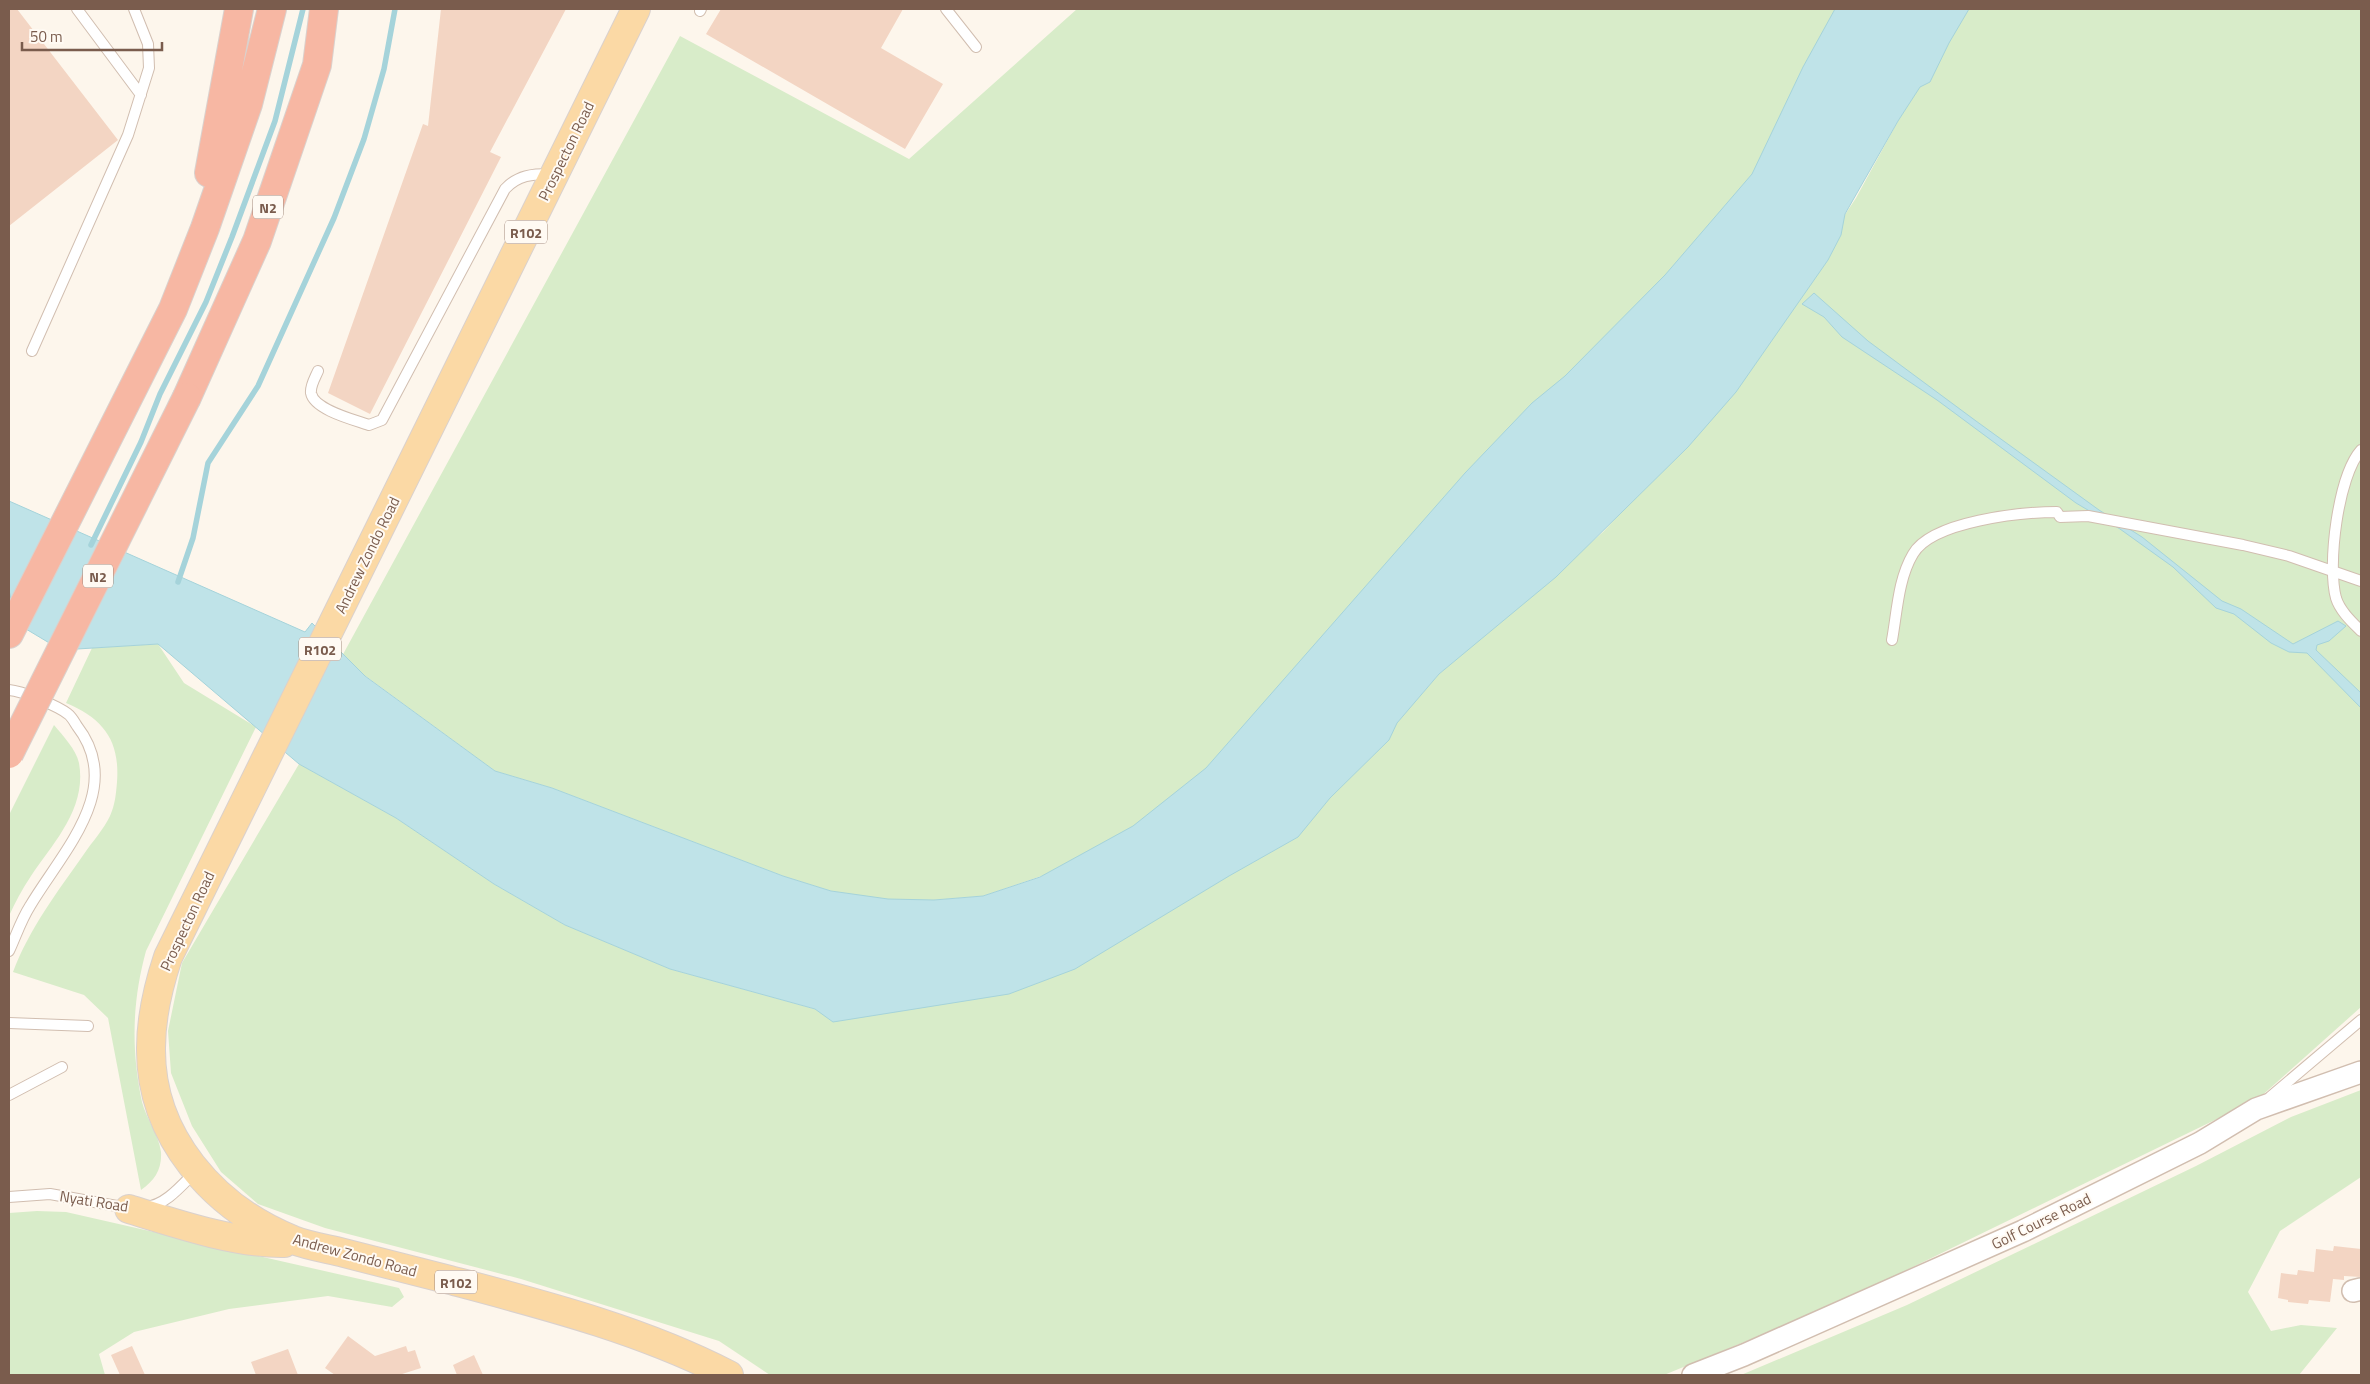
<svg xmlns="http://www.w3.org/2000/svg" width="2370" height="1384" font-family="'Titillium Web',sans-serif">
<rect width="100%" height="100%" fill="#fdf6ec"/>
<path fill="#d8ecc9" d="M 1077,9 L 1835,9 L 1748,197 L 1353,623 L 1165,812 L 1079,863 L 983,896 L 898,903 L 831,891 L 783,876 L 552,788 L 495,771 L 341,658 L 680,36 L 909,159 Z
M 1969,9 L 2361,9 L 2361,1007 L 2258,1099 L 1839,1303 L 1664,1375 L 770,1375 L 719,1341 L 521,1279 L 325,1228 L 258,1204 L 221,1172 L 192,1126 L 171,1073 L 168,1031 L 182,963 L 299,764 L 396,818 L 494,884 L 565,925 L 670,969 L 829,1013 L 1365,759 L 1439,674 L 1603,532 L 1678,452 L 1744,367 L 1856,198 L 1898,121 Z
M 158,644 L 184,683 L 256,727 L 146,951 C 132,1002 131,1050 142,1102 C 146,1118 159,1135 161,1152 C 162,1169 155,1180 141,1190 L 108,1018 L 84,995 L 13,972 C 29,929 58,891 84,854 C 92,842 104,829 110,816 C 115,805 116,794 117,782 C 120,741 104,719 66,703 L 92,648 Z
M 54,725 C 63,736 76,749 79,763 C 87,808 54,842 31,876 C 22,889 15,903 9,916 L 9,815 Z
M 2361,1090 L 2361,1177 L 2280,1231 L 2248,1292 L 2271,1331 L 2301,1325 L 2337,1328 L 2299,1375 L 1741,1375 L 1907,1305 L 2196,1166 L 2291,1117 Z
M 37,1211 L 66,1212 L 399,1288 L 404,1297 L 392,1307 L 328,1296 L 229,1309 L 134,1332 L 99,1354 L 105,1375 L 9,1375 L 9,1213 Z"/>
<path fill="#bfe3e8" stroke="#a5d3da" d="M 1835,9 L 1969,9 L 1949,43 L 1930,82 L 1920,87 L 1898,121 L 1845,214 L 1841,235 L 1828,260 L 1736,392 L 1688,447 L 1556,577 L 1439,674 L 1397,723 L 1389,740 L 1330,798 L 1298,837 L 1229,876 L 1075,969 L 1009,994 L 833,1022 L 815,1009 L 670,969 L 565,925 L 494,884 L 396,818 L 299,764 L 158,644 L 61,650 L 16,623 L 9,590 L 9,501 L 305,632 L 312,623 L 365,676 L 495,771 L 552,788 L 783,876 L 831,891 L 888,899 L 934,900 L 983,896 L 1040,877 L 1133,826 L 1206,768 L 1465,473 L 1532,403 L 1565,376 L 1665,275 L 1752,174 L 1803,67 Z
M 1814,293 L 1868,341 L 1976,421 L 2099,510 L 2142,537 L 2222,601 L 2241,609 L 2293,644 L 2338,621 L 2346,626 L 2329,641 L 2317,645 L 2316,650 L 2361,693 L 2361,708 L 2307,653 L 2289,652 L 2271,643 L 2234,614 L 2216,608 L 2173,567 L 2120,529 L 2076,503 L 1937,400 L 1842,337 L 1824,317 L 1802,304 Z"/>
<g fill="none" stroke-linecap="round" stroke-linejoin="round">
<path stroke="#a5d3da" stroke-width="5.5" d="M 91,545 L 141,442 L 160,394 L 206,302 L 232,237 L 275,121 L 303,9
M 178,582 L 193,538 L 208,463 L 258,386 L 334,218 L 364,139 L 384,69 L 395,9"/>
</g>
<path fill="#f3d5c3" d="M 9,9 L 17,9 L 118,140 L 9,226 Z
M 441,9 L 566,9 L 490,152 L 501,157 L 370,414 L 328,393 L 423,124 L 428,126 Z
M 721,9 L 903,9 L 881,48 L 943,84 L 905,149 L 706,34 Z
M 2334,1246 L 2361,1249 L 2361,1277 L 2344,1276 L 2344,1280 L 2333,1279 L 2330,1302 L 2309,1300 L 2308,1304 L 2288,1302 L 2288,1300 L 2278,1298 L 2281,1273 L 2297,1275 L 2298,1270 L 2314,1272 L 2316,1249 L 2333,1251 Z
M 348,1336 L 375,1356 L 406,1346 L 408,1352 L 415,1350 L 421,1368 L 399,1375 L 335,1375 L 325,1368 Z
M 132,1346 L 145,1375 L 120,1375 L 111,1355 Z
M 288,1349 L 298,1375 L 256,1375 L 251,1362 Z
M 474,1355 L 483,1375 L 457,1375 L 453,1365 Z"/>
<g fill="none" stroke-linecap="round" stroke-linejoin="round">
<defs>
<path id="lane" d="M 77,9 L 141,95
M 946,9 L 976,47
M 700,11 L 701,9
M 32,351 L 128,135 L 149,68 L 148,44 L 134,9
M 318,371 C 315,378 310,386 311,393 C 314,410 355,420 369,425 L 382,420 L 505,189 C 518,175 532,174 551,174
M 2361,450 C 2338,476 2327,565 2336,598 C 2340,611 2352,622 2361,631
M 1892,640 C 1897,613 1898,579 1913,554 C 1932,521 2022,512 2057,512 L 2060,517 L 2088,516 L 2243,545 L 2289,556 L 2361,581
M 9,690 C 22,691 58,706 68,714 C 72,717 75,723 77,726 C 126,789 62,852 30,906 C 21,920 16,936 9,951
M 9,1023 L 88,1026
M 9,1095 L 62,1067
M 2270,1097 L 2361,1020
M 9,1197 L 50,1194 L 128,1208
M 145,1207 C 165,1206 182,1185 195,1172"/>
<path id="street" d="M 2353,1291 L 2361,1289
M 1693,1375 L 1744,1355 L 2023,1231 L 2200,1143 L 2256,1109 L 2361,1072"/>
<path id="primary" d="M 636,9 L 168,957 C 158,987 151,1016 151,1048 C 150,1137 214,1208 293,1240 C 309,1246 328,1249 344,1253 C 379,1262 415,1271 450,1280 C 544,1305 642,1330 729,1375
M 129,1209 C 174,1223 236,1244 284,1243"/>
<path id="highway" d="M 209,173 L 239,9
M 187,397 L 257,241 L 317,65 L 324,9
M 9,634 L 173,309 L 205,228 L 248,104 L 272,9"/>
</defs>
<use href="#lane" stroke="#d1beb0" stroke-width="12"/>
<use href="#street" stroke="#d1beb0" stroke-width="24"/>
<use href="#primary" stroke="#dad1cd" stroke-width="30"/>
<use href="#highway" stroke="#dad1cd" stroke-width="30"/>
<use href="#lane" stroke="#fff" stroke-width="10"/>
<use href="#street" stroke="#fff" stroke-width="21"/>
<use href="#primary" stroke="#fbd9a5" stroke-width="28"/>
<use href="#highway" stroke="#f7b7a3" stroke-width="28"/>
<defs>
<path id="highway-bridge" d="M 9,754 L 187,397"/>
</defs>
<use href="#highway-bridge" stroke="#dad1cd" stroke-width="30" stroke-linecap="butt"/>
<use href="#highway-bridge" stroke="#f7b7a3" stroke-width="28"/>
</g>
<g text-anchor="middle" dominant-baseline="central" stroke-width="4" stroke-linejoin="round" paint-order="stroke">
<g fill="#fffaf3" stroke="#a28b7f" stroke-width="1">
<rect x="253" y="195.5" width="30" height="23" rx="4"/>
<rect x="505" y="220.5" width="42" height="23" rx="4"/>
<rect x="83" y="564.5" width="30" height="23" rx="4"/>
<rect x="299" y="637.5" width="42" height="23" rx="4"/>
<rect x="435" y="1270.5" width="42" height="23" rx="4"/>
</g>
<g font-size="14" font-weight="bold" fill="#7a5c4d">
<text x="268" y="207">N2</text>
<text x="526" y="232">R102</text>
<text x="98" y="576">N2</text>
<text x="320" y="649">R102</text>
<text x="456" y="1282">R102</text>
</g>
<g font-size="15" fill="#7a5c4d" stroke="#fffaf3">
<text transform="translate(566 151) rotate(-64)">Prospecton Road</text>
<text transform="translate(367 555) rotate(-64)">Andrew Zondo Road</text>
<text transform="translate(187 921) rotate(-65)">Prospecton Road</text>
<text transform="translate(94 1201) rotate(9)">Nyati Road</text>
<text transform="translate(2041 1221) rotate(-26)">Golf Course Road</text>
<text transform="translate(355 1255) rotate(15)">Andrew Zondo Road</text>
</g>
</g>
<rect width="2370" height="1384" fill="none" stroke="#7a5c4d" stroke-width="20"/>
<path d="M22 42v8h140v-8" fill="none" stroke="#7a5c4d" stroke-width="2.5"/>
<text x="30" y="42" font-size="15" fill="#7a5c4d" stroke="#fffaf3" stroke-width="4" paint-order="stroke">50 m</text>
</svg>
